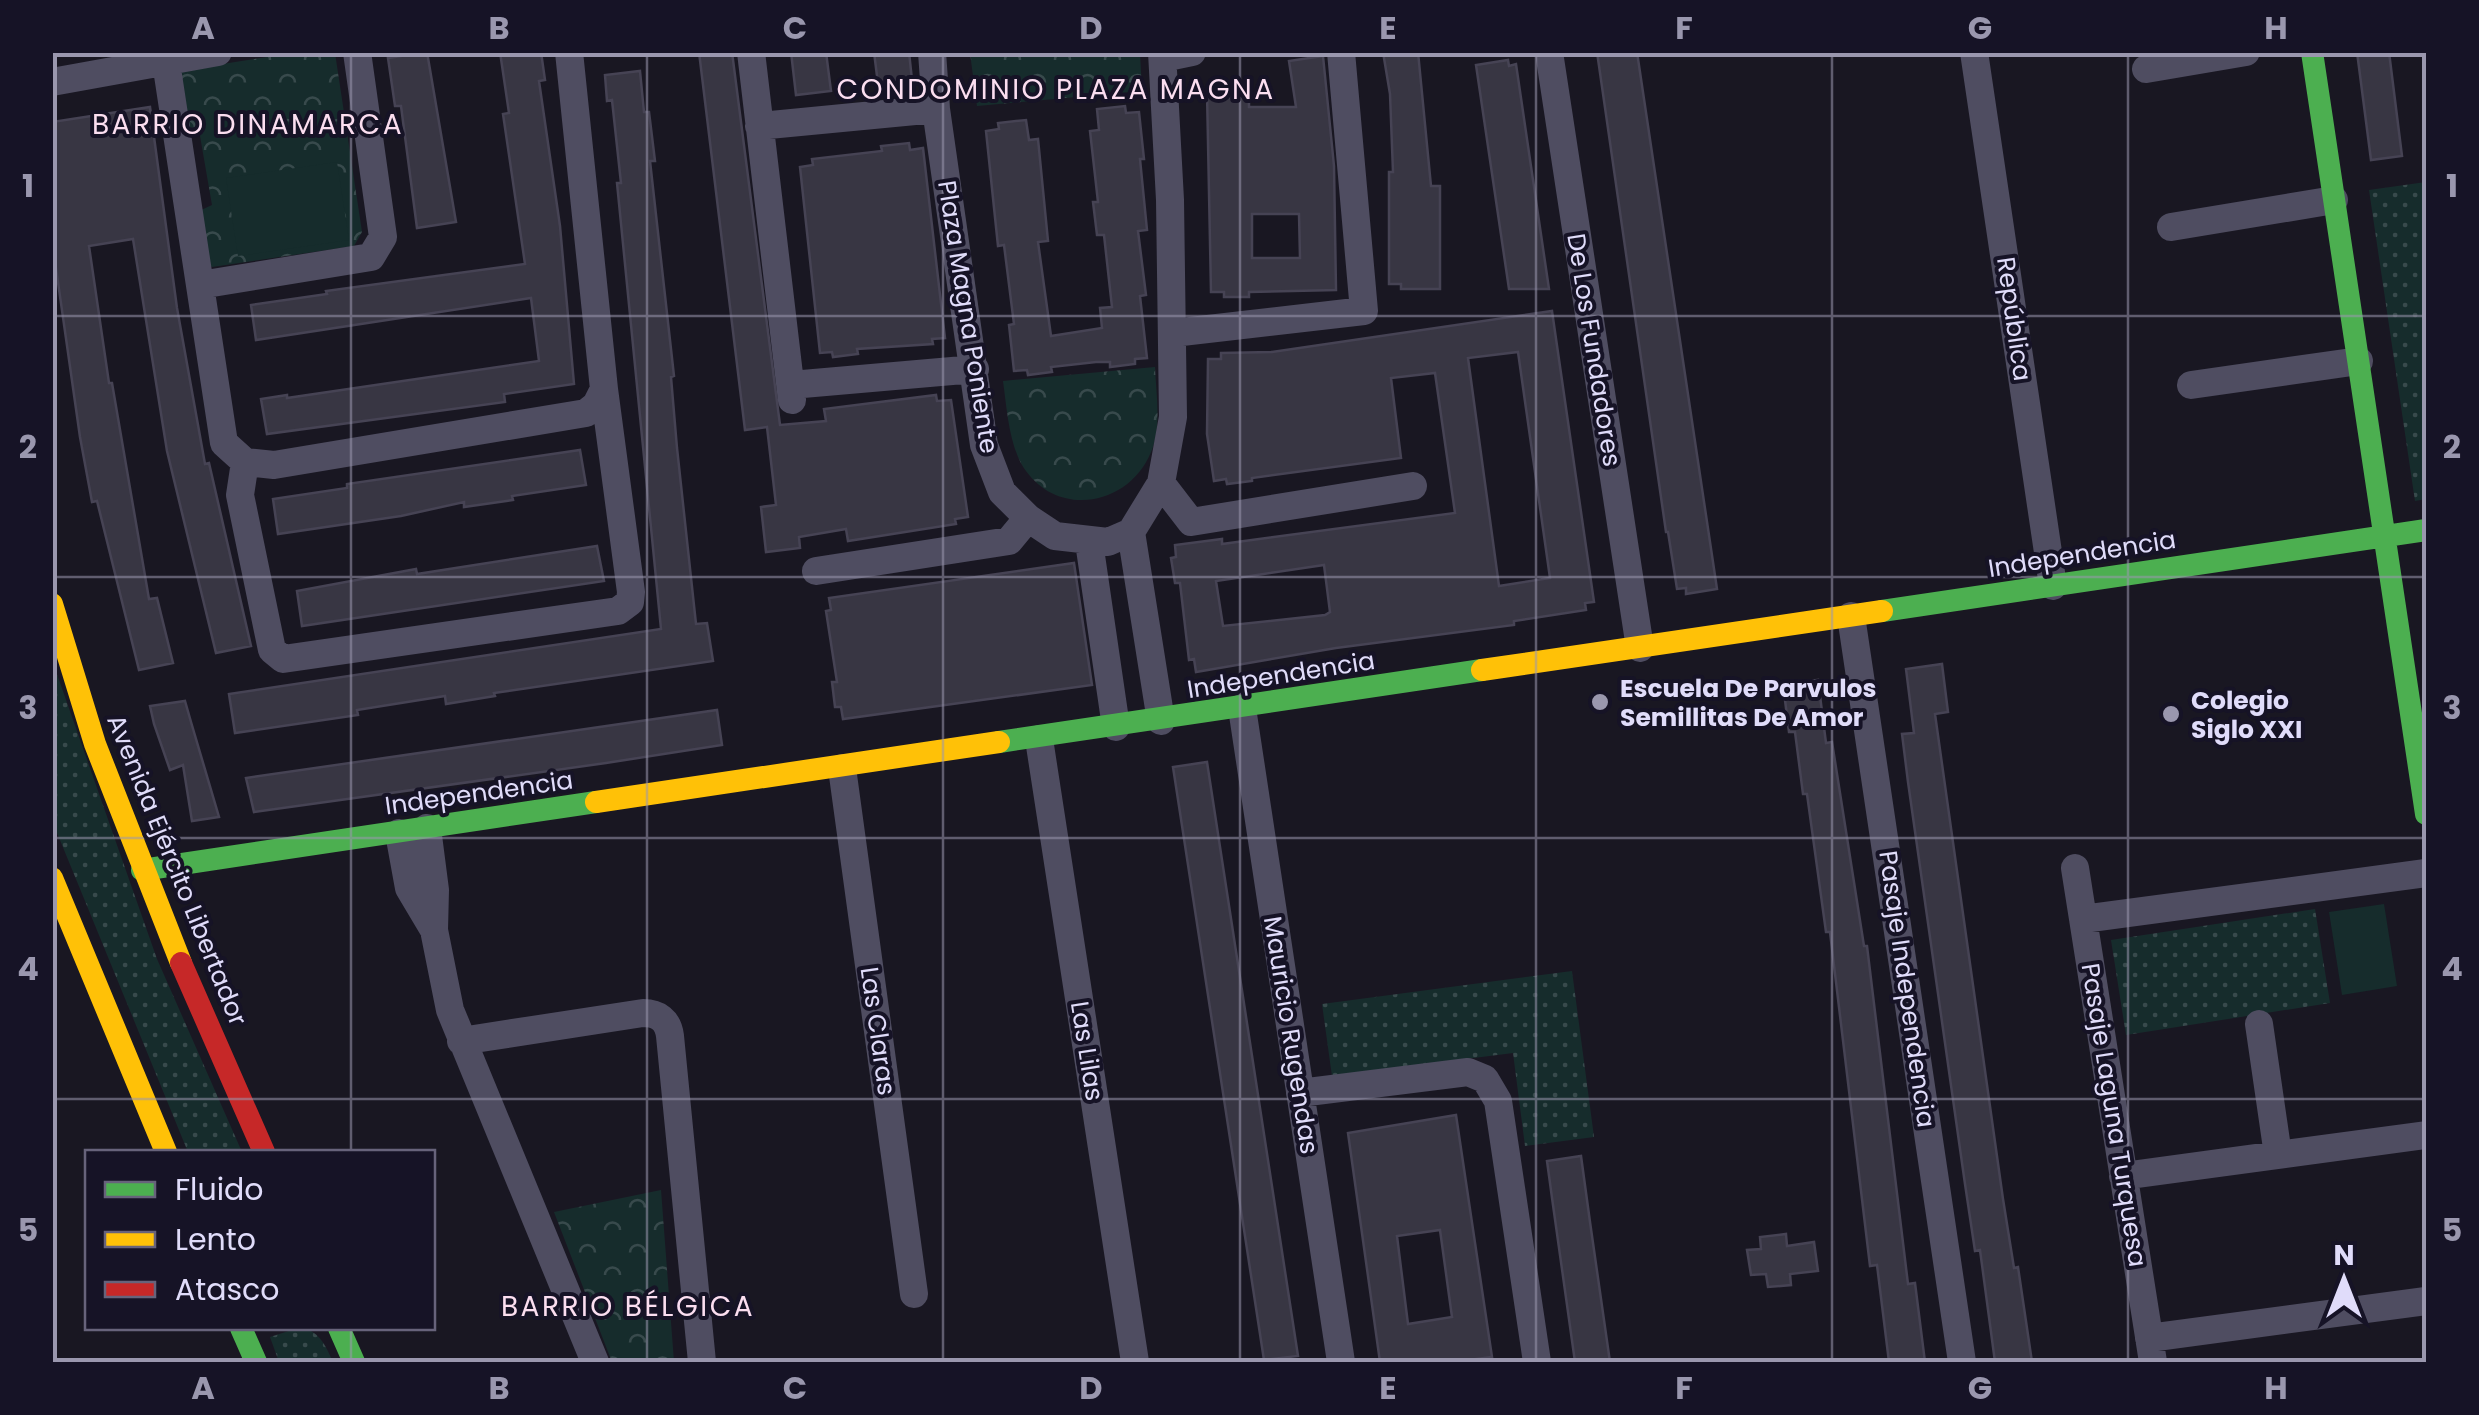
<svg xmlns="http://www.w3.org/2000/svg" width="2479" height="1415" font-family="Poppins,sans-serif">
<defs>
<pattern id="grass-dots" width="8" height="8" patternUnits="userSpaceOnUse" patternTransform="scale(2.5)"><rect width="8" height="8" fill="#162c2c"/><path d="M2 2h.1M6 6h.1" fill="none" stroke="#384a4c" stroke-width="1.8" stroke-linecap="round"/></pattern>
<pattern id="park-crowns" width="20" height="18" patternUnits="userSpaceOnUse" patternTransform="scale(2.5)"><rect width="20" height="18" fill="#162c2c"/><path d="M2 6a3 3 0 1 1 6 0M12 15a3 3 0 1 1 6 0" fill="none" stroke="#384a4c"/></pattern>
</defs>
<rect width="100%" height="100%" fill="#191722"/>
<path fill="url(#grass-dots)" d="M 2426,182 L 2426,499 L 2415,501 L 2369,190 Z
M 52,660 L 157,959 L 242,1152 L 188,1152 L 53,823 Z
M 2315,909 L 2330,1003 L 2126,1035 L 2111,940 Z
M 1572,971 L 1594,1137 L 1525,1146 L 1513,1053 L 1332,1076 L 1322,1004 Z
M 298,1328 C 318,1328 326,1346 333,1362 L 279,1362 L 270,1337 Z"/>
<path fill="url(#park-crowns)" d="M 293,53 L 335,53 L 362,232 L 354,246 L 212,267 L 205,260 L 197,212 L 212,205 L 199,130 L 185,131 L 178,71 Z
M 970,53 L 1140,53 L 1142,91 L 977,106 Z
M 1155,367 C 1156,394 1162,427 1151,452 C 1130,504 1061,519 1026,471 C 1009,448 1007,409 1003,381 Z
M 661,1190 L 674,1362 L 612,1362 L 554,1212 Z"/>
<path fill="#162c2c" d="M 337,162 L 349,240 L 238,256 L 226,178 Z
M 2384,904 L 2397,986 L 2342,995 L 2329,912 Z"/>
<path fill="#383643" stroke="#464354" stroke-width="2.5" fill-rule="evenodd" d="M 427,52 L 456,222 L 417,228 L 401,106 L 395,106 L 388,58 Z
M 500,52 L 541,52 L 545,80 L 539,81 L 560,226 L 574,384 L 504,394 L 505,402 L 267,434 L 261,399 L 287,395 L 287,398 L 539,361 L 531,298 L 256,340 L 251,305 L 327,294 L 326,291 L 525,264 L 503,114 L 509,113 Z
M 699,52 L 732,52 L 780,425 L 826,421 L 824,409 L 936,395 L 937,401 L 951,400 L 968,517 L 955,519 L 956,524 L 848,541 L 846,529 L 799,537 L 800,548 L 766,552 L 761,507 L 776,505 L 767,427 L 745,430 Z
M 791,52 L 826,52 L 831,91 L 796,95 Z
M 874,52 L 909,52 L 912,80 L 878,84 Z
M 1383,52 L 1418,52 L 1431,186 L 1440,186 L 1440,289 L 1401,289 L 1401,284 L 1389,284 L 1389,172 L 1393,172 L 1390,94 Z
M 1597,52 L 1637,52 L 1717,589 L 1686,594 L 1686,588 L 1677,589 L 1668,532 L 1666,532 Z
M 2357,52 L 2389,52 L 2402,156 L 2371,160 Z
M 1323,56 L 1334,166 L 1336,290 L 1249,292 L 1249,297 L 1224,297 L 1224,292 L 1211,292 L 1207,92 L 1221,92 L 1221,86 L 1249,86 L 1249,107 L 1296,107 L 1289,61 ZM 1252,214 L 1299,214 L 1300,258 L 1252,258 Z
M 1508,60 L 1509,66 L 1516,64 L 1549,289 L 1509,289 L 1476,65 Z
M 640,71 L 644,112 L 649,112 L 655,161 L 650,161 L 674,376 L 671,377 L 677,448 L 696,624 L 707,623 L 713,661 L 494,693 L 495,696 L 446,704 L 445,696 L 357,710 L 358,715 L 235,733 L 229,694 L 661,629 L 617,183 L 621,183 L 612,100 L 607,101 L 605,75 Z
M 1125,106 L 1126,113 L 1139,112 L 1144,159 L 1140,159 L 1147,230 L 1138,231 L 1146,295 L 1140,296 L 1147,358 L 1135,359 L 1135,364 L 1110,367 L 1110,362 L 1096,362 L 1051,367 L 1052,372 L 1028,375 L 1027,370 L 1014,371 L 1009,325 L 1014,324 L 1004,245 L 998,246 L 986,131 L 999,129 L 998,123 L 1026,120 L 1029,140 L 1038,139 L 1048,241 L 1038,242 L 1051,336 L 1102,328 L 1100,308 L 1112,307 L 1104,235 L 1097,235 L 1093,202 L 1098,202 L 1090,131 L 1099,130 L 1097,109 Z
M 150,107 L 177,308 L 205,464 L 209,463 L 251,646 L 216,653 L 167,451 L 133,239 L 89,246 L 109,383 L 112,383 L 149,599 L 157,598 L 173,663 L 139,670 L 97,501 L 92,502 L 80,437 L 52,240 L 52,122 Z
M 909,143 L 910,150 L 923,148 L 945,338 L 932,339 L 933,344 L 857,349 L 858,354 L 833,357 L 832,352 L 820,353 L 800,167 L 813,165 L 812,159 L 882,151 L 881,146 Z
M 1552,311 L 1594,602 L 1585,603 L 1586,610 L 1514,621 L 1514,625 L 1336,648 L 1196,672 L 1194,659 L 1189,660 L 1180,583 L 1175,583 L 1171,558 L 1176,557 L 1175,545 L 1222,539 L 1222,544 L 1455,513 L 1435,373 L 1391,378 L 1401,458 L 1252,478 L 1252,481 L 1227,484 L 1226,479 L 1214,481 L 1207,434 L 1208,359 L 1221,359 L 1221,353 L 1272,352 ZM 1518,352 L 1550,578 L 1499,586 L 1468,358 ZM 1324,565 L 1330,612 L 1325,615 L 1223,626 L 1216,581 Z
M 580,450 L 586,485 L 512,496 L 513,500 L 464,507 L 464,502 L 401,516 L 278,534 L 273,499 L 347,488 L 347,484 Z
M 597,546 L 604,581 L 302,626 L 297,591 L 416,569 L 417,574 Z
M 1074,563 L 1092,685 L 843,719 L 841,707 L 835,707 L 832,682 L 837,682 L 826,611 L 831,610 L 829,598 Z
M 1942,664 L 1948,712 L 1935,714 L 2003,1199 L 2014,1268 L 2018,1267 L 2032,1362 L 1995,1362 L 1980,1250 L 1975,1251 L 1965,1184 L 1908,782 L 1902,734 L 1914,733 L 1906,669 Z
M 1818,680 L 1826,743 L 1832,742 L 1864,946 L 1867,946 L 1908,1284 L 1915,1283 L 1925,1362 L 1889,1362 L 1877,1265 L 1870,1266 L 1830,932 L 1826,932 L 1807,794 L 1803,794 L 1795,732 L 1789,732 L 1783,684 Z
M 185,701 L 191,722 L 219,817 L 192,821 L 183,765 L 170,770 L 154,724 L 150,706 Z
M 717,710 L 722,745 L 606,763 L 254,812 L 246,778 Z
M 1207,762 L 1298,1356 L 1264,1360 L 1173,767 Z
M 1456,1115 L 1492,1357 L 1453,1362 L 1380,1362 L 1348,1133 ZM 1440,1230 L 1452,1317 L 1408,1324 L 1397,1236 Z
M 1581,1156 L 1590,1222 L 1610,1362 L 1575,1362 L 1553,1205 L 1547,1161 Z
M 1786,1234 L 1787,1246 L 1814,1242 L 1818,1271 L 1790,1274 L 1791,1285 L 1768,1287 L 1766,1274 L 1751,1275 L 1747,1250 L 1761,1249 L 1760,1237 Z"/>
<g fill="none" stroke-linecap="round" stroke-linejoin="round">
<path stroke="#4f4d61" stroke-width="28" d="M 751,52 L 792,400
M 932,52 L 936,109 L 984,445 L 1002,492 L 1028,518 L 1055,536 L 1108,542 L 1131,532
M 1549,52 L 1640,648
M 1974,52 L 2053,586
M 1163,58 L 1192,52
M 166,62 L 224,443 L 245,462 L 274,465 L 586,413 L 596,405 L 604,389 L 569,52
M 2146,69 L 2246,52
M 52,82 L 218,52
M 759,126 L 936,109
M 2171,227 L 2334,200
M 200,285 L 371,257 L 383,237 L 357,52
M 1173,333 L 1364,311 L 1341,52
M 791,385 L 975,369
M 2191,385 L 2359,361
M 245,462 L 240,495 L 272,650 L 283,659 L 618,611 L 630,602 L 631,592 L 604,389
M 1161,483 L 1191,522 L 1413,486
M 1131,532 L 1161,483 L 1173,417 L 1170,200 L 1162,52
M 1131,532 L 1161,721
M 1089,542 L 1116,727
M 816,571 L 1009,541 L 1028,518
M 1851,616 L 1962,1362
M 1242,708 L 1341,1362
M 1039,739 L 1135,1362
M 842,768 L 914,1294
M 427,828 L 435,890 L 434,930 L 450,1010 L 595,1362
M 399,833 L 409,888 L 434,930
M 2075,868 L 2153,1362
M 2083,919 L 2426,873
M 2259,1024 L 2278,1155
M 461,1041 L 643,1013 C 658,1013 668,1020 670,1036 L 702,1362
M 1300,1093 L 1468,1072 L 1485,1079 L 1498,1101 L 1537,1362
M 2123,1176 L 2426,1135
M 2149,1338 L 2426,1301"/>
<path stroke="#4caf50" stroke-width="22" d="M 2312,52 L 2426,814
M 1882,611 L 2426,530
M 999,742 L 1482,670
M 142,870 L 596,802
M 241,1328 L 256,1362
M 339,1328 L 354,1362"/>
<path stroke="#ffc107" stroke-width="22" d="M 52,604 L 95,744 L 181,963
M 1482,670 L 1882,611
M 596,802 L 999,742
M 52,878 L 166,1152"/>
<path stroke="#c62828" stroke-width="22" d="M 181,963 L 264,1152"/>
</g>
<path fill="none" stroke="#9a97ae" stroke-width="2.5" stroke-opacity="0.55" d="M 351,52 L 351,1152M 647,52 L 647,1362M 943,52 L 943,1362M 1240,52 L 1240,1362M 1536,52 L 1536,1362M 1832,52 L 1832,1362M 2128,52 L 2128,1362M 52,316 L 2426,316M 52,577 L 2426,577M 52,838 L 2426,838M 52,1099 L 2426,1099M 351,1328 L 351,1362"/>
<g fill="#9a97ae" stroke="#161326" stroke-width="4">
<circle cx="1600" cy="702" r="10"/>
<circle cx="2171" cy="714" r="10"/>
</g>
<g text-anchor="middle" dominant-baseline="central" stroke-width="8" stroke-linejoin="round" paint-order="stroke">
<g font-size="25" fill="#e0dcfa" stroke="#161326">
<text transform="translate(968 317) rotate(81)">Plaza Magna Poniente</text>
<text transform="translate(2014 319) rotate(82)">República</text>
<text transform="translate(1594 350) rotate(81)">De Los Fundadores</text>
<text transform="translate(2082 554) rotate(-9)">Independencia</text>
<text transform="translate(1281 675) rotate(-9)">Independencia</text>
<text transform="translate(479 793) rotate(-8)">Independencia</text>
<text transform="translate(177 870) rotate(68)">Avenida Ejército Libertador</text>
<text transform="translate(1907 989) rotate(82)">Pasaje Independencia</text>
<text transform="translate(878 1031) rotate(82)">Las Claras</text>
<text transform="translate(1291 1035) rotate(81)">Mauricio Rugendas</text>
<text transform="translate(1087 1051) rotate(81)">Las Lilas</text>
<text transform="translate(2114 1115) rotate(81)">Pasaje Laguna Turquesa</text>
</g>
<g font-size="25" font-weight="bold" fill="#e0dcfa" stroke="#161326" text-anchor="start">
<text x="1620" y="688">Escuela De Parvulos<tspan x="1620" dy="29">Semillitas De Amor</tspan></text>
<text x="2191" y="700">Colegio<tspan x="2191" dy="29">Siglo XXI</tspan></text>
</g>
<g font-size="28" letter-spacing="2.5" fill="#fbdef0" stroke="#161326">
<text x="1056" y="89">CONDOMINIO PLAZA MAGNA</text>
<text x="248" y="124">BARRIO DINAMARCA</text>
<text x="628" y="1306">BARRIO BÉLGICA</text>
</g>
</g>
<rect width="2479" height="1415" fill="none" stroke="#161326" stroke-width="110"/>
<rect x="85" y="1150" width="350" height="180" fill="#161326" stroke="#67637b" stroke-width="2.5"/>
<rect x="105" y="1182" width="50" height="15" fill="#4caf50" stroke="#67637b" stroke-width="2.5"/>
<text x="175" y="1200" font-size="30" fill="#e0dcfa">Fluido</text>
<rect x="105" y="1232" width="50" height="15" fill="#ffc107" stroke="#67637b" stroke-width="2.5"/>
<text x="175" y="1250" font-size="30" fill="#e0dcfa">Lento</text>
<rect x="105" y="1282" width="50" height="15" fill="#c62828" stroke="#67637b" stroke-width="2.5"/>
<text x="175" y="1300" font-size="30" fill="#e0dcfa">Atasco</text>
<g transform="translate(2344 1280)" stroke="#161326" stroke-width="8" paint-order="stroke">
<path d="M0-8L18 38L0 25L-18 38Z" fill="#e0dcfa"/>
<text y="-15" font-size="28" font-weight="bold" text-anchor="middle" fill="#e0dcfa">N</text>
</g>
<rect x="55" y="55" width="2369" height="1305" fill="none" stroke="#9a97ae" stroke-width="4"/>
<g font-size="32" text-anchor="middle" font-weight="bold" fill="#9a97ae">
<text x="203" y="39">A</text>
<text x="499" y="39">B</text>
<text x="795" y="39">C</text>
<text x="1091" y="39">D</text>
<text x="1388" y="39">E</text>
<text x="1684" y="39">F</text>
<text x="1980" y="39">G</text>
<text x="2276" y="39">H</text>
<text x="28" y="197">1</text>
<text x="2452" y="197">1</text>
<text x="28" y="458">2</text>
<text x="2452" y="458">2</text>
<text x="28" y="719">3</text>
<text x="2452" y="719">3</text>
<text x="28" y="980">4</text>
<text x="2452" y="980">4</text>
<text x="28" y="1241">5</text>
<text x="2452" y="1241">5</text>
<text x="203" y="1399">A</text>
<text x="499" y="1399">B</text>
<text x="795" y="1399">C</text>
<text x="1091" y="1399">D</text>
<text x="1388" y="1399">E</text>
<text x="1684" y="1399">F</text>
<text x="1980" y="1399">G</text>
<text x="2276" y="1399">H</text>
</g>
</svg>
